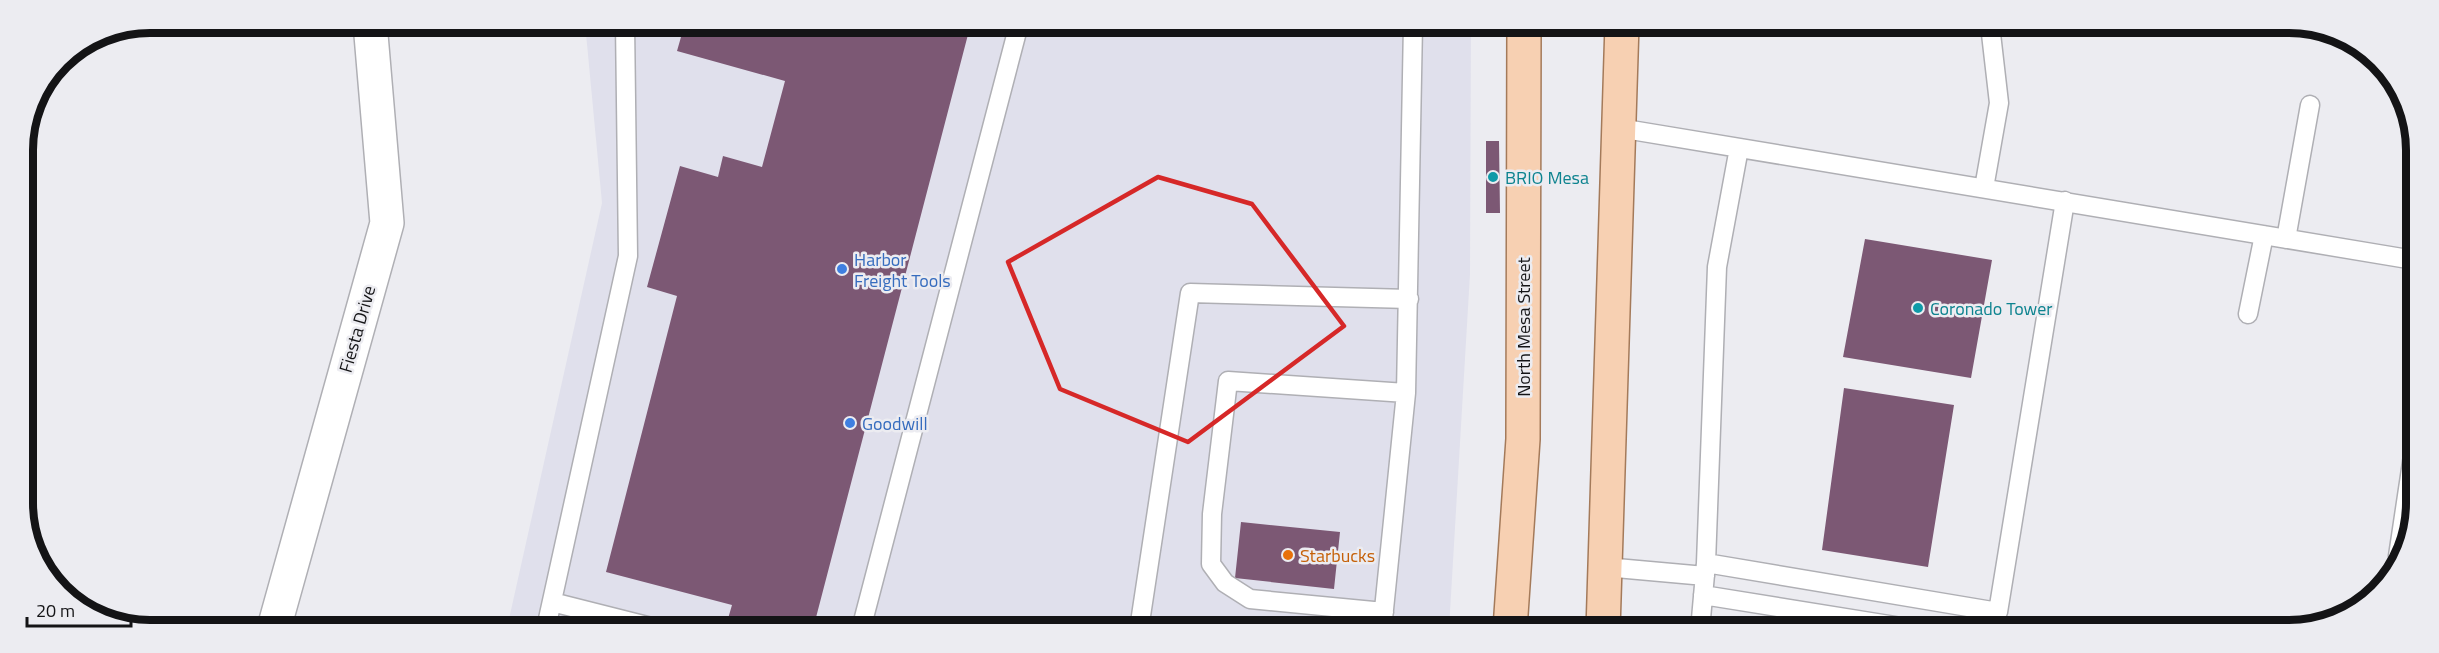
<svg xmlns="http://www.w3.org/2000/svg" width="2439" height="653" font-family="'Titillium Web',sans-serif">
<rect width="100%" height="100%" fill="#ececf1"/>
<path fill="#e0e0ec" d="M 585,23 L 1471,24 L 1470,274 L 1449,629 L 507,628 L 602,203 Z"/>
<path fill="#7c5874" d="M 685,23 L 971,23 L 813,629 L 725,629 L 732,605 L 606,572 L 677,296 L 647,287 L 680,166 L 718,177 L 723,156 L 762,167 L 785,81 L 677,51 Z
M 1486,141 L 1499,141 L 1500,213 L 1486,213 Z
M 1865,239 L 1992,260 L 1971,378 L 1843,357 Z
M 1844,388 L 1954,405 L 1928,567 L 1822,550 Z
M 1241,522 L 1340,532 L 1334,589 L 1235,578 Z
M 1820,626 L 1840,628 L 1839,630 L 1819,630 Z"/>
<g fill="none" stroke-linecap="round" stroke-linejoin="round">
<defs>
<path id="service" d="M 1619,128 L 2414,260
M 1984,188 L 1999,103 L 1990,25
M 2286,239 L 2310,105
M 2248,314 L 2264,235
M 2398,556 L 2414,449
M 1706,563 L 1998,612 L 2065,201
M 1605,567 L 1705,576
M 1703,595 L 1920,630
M 552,602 L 659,629
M 1384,612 L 1250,599 L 1225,583 L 1211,564 L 1212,514 L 1228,381 L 1406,393
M 546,628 L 628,256 L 625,23
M 861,629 L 1019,24
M 1139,629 L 1190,293 L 1409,299
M 1382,629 L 1406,393 L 1413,24
M 1700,630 L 1706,563 L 1717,267 L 1739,148"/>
<path id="tertiary" d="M 274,628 L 387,223 L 370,23"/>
<path id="primary" d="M 1510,629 L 1523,439 L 1524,24
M 1603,630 L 1622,24"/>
</defs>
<use href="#service" stroke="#afafb4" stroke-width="21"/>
<use href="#tertiary" stroke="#afafb4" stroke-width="36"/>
<use href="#primary" stroke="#a47a5a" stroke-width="36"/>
<use href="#service" stroke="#fff" stroke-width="18"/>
<use href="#tertiary" stroke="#fff" stroke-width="33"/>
<use href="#primary" stroke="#f7d0b2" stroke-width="33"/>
</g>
<path fill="none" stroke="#d62828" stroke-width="4.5" stroke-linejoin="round" d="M 1158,177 L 1252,204 L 1344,326 L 1188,442 L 1060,389 L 1008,262 Z"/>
<g fill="#0f9aa8" stroke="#ececf1" stroke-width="2">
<circle cx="1493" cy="177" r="6"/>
<circle cx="1918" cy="308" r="6"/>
</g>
<g fill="#3f7fe0" stroke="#ececf1" stroke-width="2">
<circle cx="842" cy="269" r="6"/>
<circle cx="850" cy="423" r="6"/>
</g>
<circle fill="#e8710a" stroke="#ececf1" stroke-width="2" cx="1288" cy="555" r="6"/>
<g text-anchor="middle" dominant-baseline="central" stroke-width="5" stroke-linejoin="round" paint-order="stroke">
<g font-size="18" fill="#0d838f" stroke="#ececf1" text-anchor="start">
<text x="1505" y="177">BRIO Mesa</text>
<text x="1930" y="308">Coronado Tower</text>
</g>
<g font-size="18" fill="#366cbe" stroke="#ececf1" text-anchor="start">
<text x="854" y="259">Harbor<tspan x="854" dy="21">Freight Tools</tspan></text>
<text x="862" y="423">Goodwill</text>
</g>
<g font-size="18" fill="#141416" stroke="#ececf1">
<text transform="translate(1523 327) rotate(-90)">North Mesa Street</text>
<text transform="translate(357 329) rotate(-74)">Fiesta Drive</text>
</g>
<g font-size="18" fill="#c56008" stroke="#ececf1" text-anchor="start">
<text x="1300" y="555">Starbucks</text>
</g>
</g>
<path d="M0 0H2439V653H0ZM150 33H2289A117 117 0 0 1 2406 150V503A117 117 0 0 1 2289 620H150A117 117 0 0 1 33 503V150A117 117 0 0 1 150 33Z" fill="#ececf1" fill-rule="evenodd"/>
<path fill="none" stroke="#141416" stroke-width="8" d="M150 33H2289A117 117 0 0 1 2406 150V503A117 117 0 0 1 2289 620H150A117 117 0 0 1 33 503V150A117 117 0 0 1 150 33Z"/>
<path d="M27 617v9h104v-9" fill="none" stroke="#141416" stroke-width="3"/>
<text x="36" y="617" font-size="18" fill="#141416" stroke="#ececf1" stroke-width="4.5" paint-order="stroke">20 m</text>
</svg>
